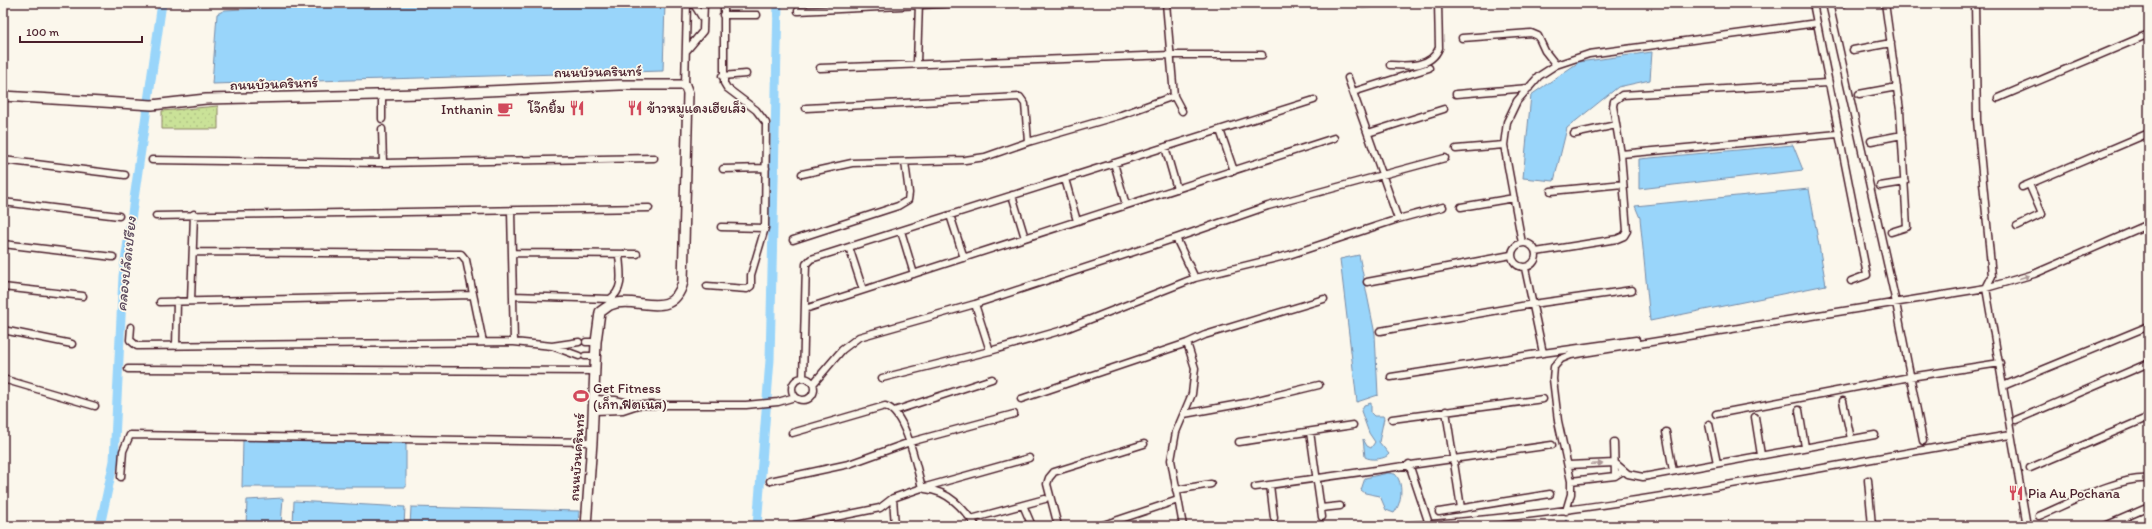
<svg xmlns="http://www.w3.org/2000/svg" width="2152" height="529" font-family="Itim,'Playpen Sans Thai',sans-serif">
<defs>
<pattern id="garden-dots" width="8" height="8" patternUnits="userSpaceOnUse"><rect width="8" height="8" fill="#cae298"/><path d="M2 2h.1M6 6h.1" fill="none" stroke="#afc183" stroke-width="1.8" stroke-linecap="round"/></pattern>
</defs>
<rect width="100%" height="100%" fill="#fbf7ec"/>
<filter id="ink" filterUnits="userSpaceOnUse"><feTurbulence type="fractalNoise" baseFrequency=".025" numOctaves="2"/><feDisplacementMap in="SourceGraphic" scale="8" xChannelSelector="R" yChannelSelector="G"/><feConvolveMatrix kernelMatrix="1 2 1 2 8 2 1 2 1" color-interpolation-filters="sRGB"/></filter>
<g filter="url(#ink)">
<path fill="url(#garden-dots)" stroke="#8a8062" d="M 218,106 L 218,129 L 162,129 L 162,111 Z"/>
<path fill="#99d5fa" stroke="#798ca7" d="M 349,3 L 665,3 L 663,71 L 212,84 L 217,14 L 225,10 Z
M 1652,52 L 1650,80 L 1618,87 L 1567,128 L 1554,181 L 1523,178 L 1531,95 L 1579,62 Z
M 1793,145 L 1803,170 L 1639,189 L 1639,159 Z
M 1809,189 L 1826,285 L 1650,321 L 1640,218 L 1635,206 Z
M 1359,255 L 1375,334 L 1378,395 L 1357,402 L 1340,259 Z
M 1371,403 L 1371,413 L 1374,416 L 1383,416 L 1384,418 L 1379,442 L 1389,454 C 1386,459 1371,461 1365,457 L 1363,439 L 1367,446 L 1371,448 L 1375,442 L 1369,433 L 1361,411 L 1364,405 Z
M 243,439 L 406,439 L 406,487 L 242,487 Z
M 1388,473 L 1395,474 C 1404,483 1402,503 1394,513 L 1386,510 L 1380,496 L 1365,493 L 1361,490 L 1365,478 Z
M 283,498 L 281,526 L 246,526 L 247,500 Z
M 294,501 L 405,507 L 404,526 L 293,526 Z
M 411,507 L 579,511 L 578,526 L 410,526 Z"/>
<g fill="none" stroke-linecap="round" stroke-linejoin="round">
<path stroke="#798ca7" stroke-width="2.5" d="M 1566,521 L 1566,526"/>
<path stroke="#99d5fa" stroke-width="9" d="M 100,526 L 114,461 L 123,276 L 162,3
M 757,526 L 770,360 L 778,3"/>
<defs>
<path id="street" d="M 695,3 L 695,6 L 703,19
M 1166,3 L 1174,96 L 1182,111
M 1813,3 L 1817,23
M 1829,3 L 1896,303 L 1923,441
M 1842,3 L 1843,3
M 1885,3 L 1900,110 L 1907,227 L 1891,232
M 1975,3 L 1977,120 L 1992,276 L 1986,288 L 2027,526
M 1362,4 L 1382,3
M 798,11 L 963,3
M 723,15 L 757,15
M 1462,38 L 1531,33 L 1538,36 L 1545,51 L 1556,65
M 687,50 L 703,31 L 704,3
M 1853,50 L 1891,43
M 917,63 L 919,3
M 1390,65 C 1407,66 1431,68 1439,48 L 1438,3
M 820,68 L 1171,55 L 1262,55
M 722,76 L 746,74
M 1348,78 L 1398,219
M 685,85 L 687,3
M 1353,92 L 1429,68
M 1456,94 L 1529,88
M 1859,94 L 1897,87
M 382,95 L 382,119
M 1998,98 L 2149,34
M 806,108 L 1020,97 L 1025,104 L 1028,142
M 382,129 L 383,163
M 1220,130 L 1234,171
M 1368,133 L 1444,109
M 1574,134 L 1616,125
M 1871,141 L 1902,135
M 1165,147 L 1177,189
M 1456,149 L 1504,145
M 1621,154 L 1838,134
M 3,160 L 125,175
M 152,160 L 383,163 L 654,158
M 1114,163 L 1126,205
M 723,169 L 766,168
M 802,174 L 852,163 L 965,160 L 985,157 L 1028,142 L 1121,115 L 1174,96
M 1065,179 L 1077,221
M 1880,186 L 1905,182
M 2022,187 L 2149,133
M 1551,191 L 1623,184
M 1012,195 L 1025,238
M 3,202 L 119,216
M 1461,207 L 1514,198
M 511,211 L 514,342
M 950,215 L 964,258
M 156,216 L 649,208
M 2017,226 L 2042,214 L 2029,184
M 721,227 L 765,228
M 901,231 L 914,274
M 1176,238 L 1195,278
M 793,240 L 898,206 L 908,200 L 909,193 L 905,162
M1512 255a12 12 0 1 1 24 0a12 12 0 1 1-24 0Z
M 1522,243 L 1504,145 L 1507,122 L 1517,101 L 1539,76 L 1556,65 L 1589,54 L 1817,23 L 1867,275 L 1851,281
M 3,244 L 113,257
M 849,247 L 863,290
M 193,252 L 461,254 L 466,260 L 483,342
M 1536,252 L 1617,239 L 1624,236 L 1627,231 L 1621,154 L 1613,106 L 1614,101 L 1622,95 L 1827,83
M 512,253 L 637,254
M 1367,282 L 1511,255
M 707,286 L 747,289 L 751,286 L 751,275 L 765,228 L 766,123 L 756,110 L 727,88 L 724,83 L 724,3
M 3,287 L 83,296
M 513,296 L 610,299 C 625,289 620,271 619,255
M 191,301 L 194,214
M 160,302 L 473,295
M 975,304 L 990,351
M 805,309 L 1334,138
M 131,327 L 130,340 L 137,346 L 514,342 L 552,346 L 579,356
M 3,330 L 72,344
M 1380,331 L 1533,304 L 1632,290
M 586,342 L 596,342
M 176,346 L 177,301
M 552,346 L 579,342
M 1543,353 L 1636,340
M 585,356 L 595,356
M 128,369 L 594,371
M 1391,377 L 1543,353 L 1525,268
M792 389a11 11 0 1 1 22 0a11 11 0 1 1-22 0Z
M 803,378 L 806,264 L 811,259 L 1314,100
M 882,378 L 990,351 L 1063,330 L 1195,278 L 1289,255 L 1398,219 L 1443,207
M 3,379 L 95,406
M 813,384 L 842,350 L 859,337 L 975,304 L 1176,238 L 1268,206 L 1445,158
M 2003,386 L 2149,326
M 594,399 L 615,400 L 638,405
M 1021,399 L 1187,343 L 1205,335 L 1324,299
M 1843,401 L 1851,439
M 1799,410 L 1805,447
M 594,411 L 623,410 L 638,405 L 746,405 L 778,402 L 795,397
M 894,411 L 992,379
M 1446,411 L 1461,508
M 1184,414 L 1245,403 L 1319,385
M 1716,414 L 1910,377 L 2000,363
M 1755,417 L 1761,455
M 1392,419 L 1543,399
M 2016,420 L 2149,363
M 1709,424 L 1717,463
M 1310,432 L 1322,517
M 1666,432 L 1673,471
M 792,433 L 885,406 C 906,411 917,469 922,488
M 1239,442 L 1353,425
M 1614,442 L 1615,476
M 1409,464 L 1429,524
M 1568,465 L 1615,463 L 1628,474 L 1643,477 L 1875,435
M 2030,468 L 2149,417
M 121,477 L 123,451 L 130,435 L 592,442
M 1868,480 L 1872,526
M 770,481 L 849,464 L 910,442 L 1014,414
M 1571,481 L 1615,476 L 1623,471
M 1270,485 L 1274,518
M 1255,487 L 1552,445
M 925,489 C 949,491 963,508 976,526
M 1176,490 L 1211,484
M 893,498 L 895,526
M 1023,505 L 1032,526
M 1321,508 L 1340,506
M 1566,511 L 1571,494 L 1571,481 L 1558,421 L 1553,379 L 1554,367 L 1561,359 L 1571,355 L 1986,288 L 2034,274 L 2149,224
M 1439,512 L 1550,494
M 2039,516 C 2068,504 2119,476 2149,479
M 971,519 L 1045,499
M 790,526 L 880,508 L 893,498 L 922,488 L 1029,458
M 1058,526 L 1047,484 L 1049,478 L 1054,472 L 1144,444
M 1100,526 L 1178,500
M 1183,526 L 1171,460 L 1176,432 L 1192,394 L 1195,368 L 1187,343
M 1403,526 C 1607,514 1808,468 2010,435
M 1491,526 L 1495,519
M 2105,526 L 2149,507"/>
<path id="secondary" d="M 3,96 L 152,105 L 206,99 L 419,94 L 620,85 L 685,85 L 688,93 L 683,282 C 672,323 636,294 610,305 C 607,307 603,310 600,312 L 596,342 L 592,442 L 586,526"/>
</defs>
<use href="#street" stroke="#4a1f2b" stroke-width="9"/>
<use href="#secondary" stroke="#4a1f2b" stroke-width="12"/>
<use href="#street" stroke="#fbf7ec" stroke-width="6"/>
<use href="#secondary" stroke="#fbf7ec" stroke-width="9"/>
</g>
<defs><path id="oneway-solid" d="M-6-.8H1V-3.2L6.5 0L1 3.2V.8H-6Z"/></defs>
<g fill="#ab9695">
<use href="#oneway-solid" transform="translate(2024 277) rotate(-16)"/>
<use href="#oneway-solid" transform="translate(1597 464) rotate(-2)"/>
</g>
</g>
<defs>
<symbol id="restaurant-bare" viewBox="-9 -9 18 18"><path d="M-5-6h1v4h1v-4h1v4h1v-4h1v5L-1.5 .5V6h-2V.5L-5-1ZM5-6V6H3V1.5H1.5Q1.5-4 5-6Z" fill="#d1495b" stroke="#fbf7ec" stroke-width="2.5" paint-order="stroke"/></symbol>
<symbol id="cafe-bare" viewBox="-9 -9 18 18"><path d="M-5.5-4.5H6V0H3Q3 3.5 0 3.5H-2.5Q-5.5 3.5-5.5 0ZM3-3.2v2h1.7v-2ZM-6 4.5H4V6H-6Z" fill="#d1495b" stroke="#fbf7ec" stroke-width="2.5" paint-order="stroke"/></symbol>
<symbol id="stadium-bare" viewBox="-9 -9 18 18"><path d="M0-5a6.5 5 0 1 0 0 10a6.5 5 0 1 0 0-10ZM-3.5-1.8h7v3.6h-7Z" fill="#d1495b" stroke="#fbf7ec" stroke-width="2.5" paint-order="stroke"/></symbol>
</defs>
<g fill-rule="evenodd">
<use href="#restaurant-bare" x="566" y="97" width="22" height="22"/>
<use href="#restaurant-bare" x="624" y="97" width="22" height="22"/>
<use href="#cafe-bare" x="494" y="98" width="22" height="22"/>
<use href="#stadium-bare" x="570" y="385" width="22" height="22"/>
<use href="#restaurant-bare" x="2005" y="482" width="22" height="22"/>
</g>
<g text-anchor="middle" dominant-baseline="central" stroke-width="3.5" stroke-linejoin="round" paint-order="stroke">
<g font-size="14" fill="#4a1f2b" stroke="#fbf7ec">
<text transform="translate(598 72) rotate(-1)">ถนนบัวนครินทร์</text>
<text transform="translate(274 84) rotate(-2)">ถนนบัวนครินทร์</text>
<text transform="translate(577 457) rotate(-86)">ถนนบัวนครินทร์</text>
</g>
<g font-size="14" fill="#4a1f2b" stroke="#fbf7ec" text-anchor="start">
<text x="565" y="108" text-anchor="end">โจ๊กยิ้ม</text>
<text x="647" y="108">ข้าวหมูแดงเฮียเส็ง</text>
<text x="493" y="109" text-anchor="end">Inthanin</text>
<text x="593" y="388">Get Fitness<tspan x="593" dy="16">(เก็ท ฟิตเนส)</tspan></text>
<text x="2028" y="493">Pia Au Pochana</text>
</g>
<g font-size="15" font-style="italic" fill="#5e4c5f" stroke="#fbf7ec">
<text transform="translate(126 264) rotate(-84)">คลองปลัดเปรียง</text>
</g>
</g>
<rect width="2152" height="529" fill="none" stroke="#fbf7ec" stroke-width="16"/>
<rect x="8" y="8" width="2136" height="513" fill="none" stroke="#4a1f2b" stroke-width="1.5" filter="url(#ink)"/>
<path d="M20 36v6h122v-6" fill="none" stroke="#4a1f2b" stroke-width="2"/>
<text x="26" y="36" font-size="12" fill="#4a1f2b" stroke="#fbf7ec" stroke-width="3" paint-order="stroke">100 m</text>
</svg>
